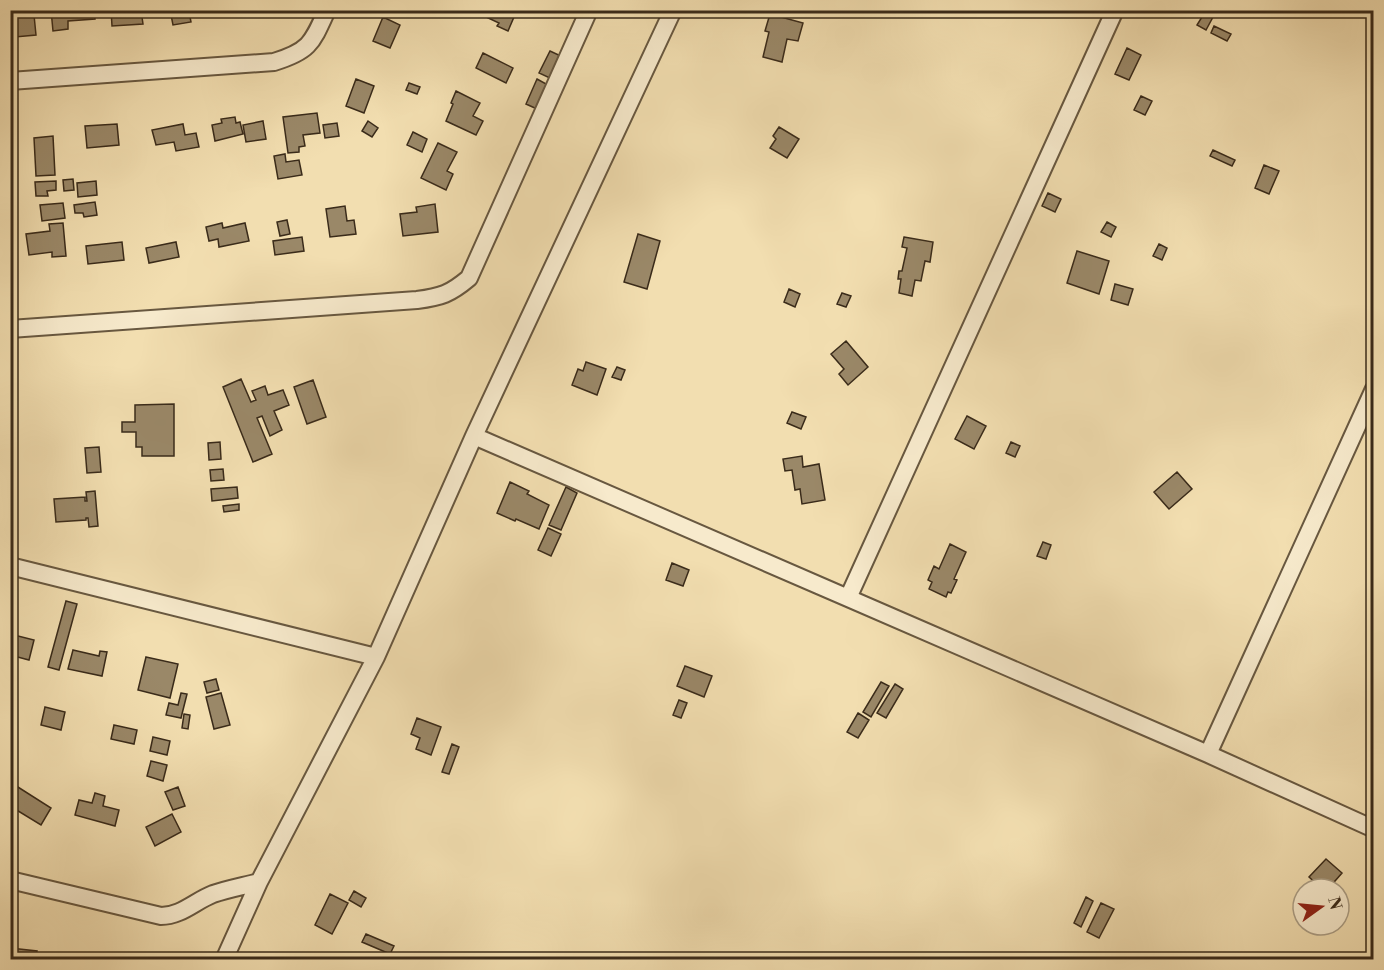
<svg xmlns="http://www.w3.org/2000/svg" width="1384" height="970" font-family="'Libre Bodoni',serif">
<rect width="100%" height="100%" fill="#f2deb0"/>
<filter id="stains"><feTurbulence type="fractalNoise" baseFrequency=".00333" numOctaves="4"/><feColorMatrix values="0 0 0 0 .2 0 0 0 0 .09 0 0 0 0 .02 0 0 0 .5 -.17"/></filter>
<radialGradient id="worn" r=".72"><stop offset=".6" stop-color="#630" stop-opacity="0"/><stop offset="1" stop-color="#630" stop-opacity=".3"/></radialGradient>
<path fill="#9a8868" stroke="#3a2b1a" stroke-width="1.5" d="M 10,10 L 42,10 L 26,13 L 26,16 L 34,15 L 36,35 L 15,37 L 14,22 L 10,23 Z
M 51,10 L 94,10 L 95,19 L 68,21 L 68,29 L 53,31 Z
M 111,10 L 149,10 L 149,17 L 142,17 L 143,24 L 112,26 Z
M 170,10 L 202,10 L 189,12 L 191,22 L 173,25 Z
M 483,10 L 517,10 L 508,31 L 497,26 L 499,23 L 482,15 Z
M 1205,12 L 1213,17 L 1206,30 L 1197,25 Z
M 770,14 L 803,23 L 798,41 L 787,39 L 782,62 L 763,57 L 769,32 L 765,31 Z
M 383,17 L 400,25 L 390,48 L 373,41 Z
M 1214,26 L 1231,34 L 1227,41 L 1211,33 Z
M 1127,48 L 1141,55 L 1129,80 L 1115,74 Z
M 550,51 L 563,57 L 552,79 L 539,73 Z
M 483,53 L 513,68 L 506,83 L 476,68 Z
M 356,79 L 374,86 L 364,113 L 346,106 Z
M 537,79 L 548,85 L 537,109 L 526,104 Z
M 409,83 L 420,87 L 417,94 L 406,90 Z
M 456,91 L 480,103 L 473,116 L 483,121 L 476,135 L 446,121 L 453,104 L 451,103 Z
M 1141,96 L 1152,101 L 1145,115 L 1134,110 Z
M 317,113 L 320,133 L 303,135 L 305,146 L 299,147 L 299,152 L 288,153 L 283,117 Z
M 235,117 L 236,123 L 240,122 L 243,134 L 215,141 L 212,125 L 222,123 L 221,119 Z
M 263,121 L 266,139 L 246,142 L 243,125 Z
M 368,121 L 378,128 L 372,137 L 362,131 Z
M 337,123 L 339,136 L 325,138 L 323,125 Z
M 117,124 L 119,145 L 87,148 L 85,126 Z
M 183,124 L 185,135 L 196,133 L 199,147 L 176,151 L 174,142 L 156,145 L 152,130 Z
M 779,127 L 799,139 L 787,158 L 770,148 L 776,139 L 773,136 Z
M 413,132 L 427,139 L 422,152 L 407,145 Z
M 53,136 L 55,175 L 36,176 L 34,138 Z
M 438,143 L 457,152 L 447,171 L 453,174 L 446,190 L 421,178 Z
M 1213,150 L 1235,160 L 1232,166 L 1210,156 Z
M 285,154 L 286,162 L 299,160 L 302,175 L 278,179 L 274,156 Z
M 1264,165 L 1279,171 L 1269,194 L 1255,188 Z
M 73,179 L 74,190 L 64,191 L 63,180 Z
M 56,181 L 56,190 L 47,191 L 48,196 L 36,196 L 35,182 Z
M 96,181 L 97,195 L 78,197 L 77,183 Z
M 1048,193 L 1061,199 L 1055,212 L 1042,206 Z
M 95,202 L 97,215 L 84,217 L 83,213 L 75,213 L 74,205 Z
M 63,203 L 65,218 L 42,221 L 40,205 Z
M 435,204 L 438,232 L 403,236 L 400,214 L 417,212 L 416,207 Z
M 345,206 L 347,221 L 354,220 L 356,234 L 330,237 L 326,209 Z
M 287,220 L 290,234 L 280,236 L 277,222 Z
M 1107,222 L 1116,227 L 1111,237 L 1101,232 Z
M 63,223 L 66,256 L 52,257 L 52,252 L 29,255 L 26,234 L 50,231 L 49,224 Z
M 222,223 L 223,228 L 245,223 L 249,241 L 219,247 L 218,239 L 209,241 L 206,227 Z
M 638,234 L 660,241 L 647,289 L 624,282 Z
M 302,237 L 304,251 L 275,255 L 273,241 Z
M 904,237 L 933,242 L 930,262 L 925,261 L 921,281 L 915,280 L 912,296 L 899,293 L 901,279 L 898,279 L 899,271 L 902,271 L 907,248 L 902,247 Z
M 122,242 L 124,260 L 88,264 L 86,246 Z
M 176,242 L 179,257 L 149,263 L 146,248 Z
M 1159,244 L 1167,248 L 1162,260 L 1153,256 Z
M 1077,251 L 1109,261 L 1099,294 L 1067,283 Z
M 1115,284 L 1133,289 L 1128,305 L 1111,300 Z
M 789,289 L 800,294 L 795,307 L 784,302 Z
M 842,293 L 851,296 L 846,307 L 837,304 Z
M 846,341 L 868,367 L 848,385 L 839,374 L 844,369 L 831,354 Z
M 586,362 L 606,369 L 597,395 L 572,385 L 578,369 L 583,371 Z
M 617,367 L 625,370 L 621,380 L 612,377 Z
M 241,379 L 251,402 L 256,400 L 252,391 L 265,386 L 268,395 L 283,390 L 289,405 L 274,411 L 282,430 L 270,436 L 262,416 L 257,418 L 272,454 L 253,462 L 223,387 Z
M 313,380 L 326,417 L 307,424 L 294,387 Z
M 174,404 L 174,456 L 142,456 L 142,447 L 136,447 L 136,432 L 122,432 L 122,422 L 135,422 L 135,405 Z
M 792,412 L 806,417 L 801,429 L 787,423 Z
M 967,416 L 986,426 L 974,449 L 955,439 Z
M 220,442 L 221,459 L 209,460 L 208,443 Z
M 1011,442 L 1020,446 L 1015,457 L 1006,453 Z
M 99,447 L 101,472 L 87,473 L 85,448 Z
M 802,456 L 803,467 L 819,464 L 825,500 L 802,504 L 800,489 L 795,490 L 792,470 L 785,471 L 783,459 Z
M 223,469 L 224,480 L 211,481 L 210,470 Z
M 1177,472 L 1192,489 L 1169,509 L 1154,492 Z
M 510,482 L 529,491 L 527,494 L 549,505 L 539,529 L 516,519 L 515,521 L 497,513 Z
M 237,487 L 238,498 L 212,501 L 211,489 Z
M 566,487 L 577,493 L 561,530 L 549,525 Z
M 95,491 L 98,526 L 89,527 L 88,518 L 86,518 L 86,520 L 56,522 L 54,499 L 85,497 L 85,501 L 87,501 L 86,492 Z
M 239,504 L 239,510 L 224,512 L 223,506 Z
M 548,528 L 561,534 L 551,556 L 538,550 Z
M 1043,542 L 1051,545 L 1046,559 L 1037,556 Z
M 950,544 L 966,552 L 954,579 L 957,580 L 951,593 L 948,592 L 946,597 L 929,589 L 932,582 L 928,580 L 934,566 L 939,569 Z
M 672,563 L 689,570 L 683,586 L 666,580 Z
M 66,601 L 77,604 L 59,670 L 48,667 Z
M 10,634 L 34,640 L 29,660 L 10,655 Z
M 73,650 L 99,656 L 100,651 L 107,652 L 102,676 L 68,669 Z
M 146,657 L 178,664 L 170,698 L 138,690 Z
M 685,666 L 712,676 L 704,697 L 677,686 Z
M 216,679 L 219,690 L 207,693 L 204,682 Z
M 881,682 L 889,686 L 871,717 L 863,712 Z
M 895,684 L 903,689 L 886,718 L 877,713 Z
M 181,693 L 187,694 L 181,718 L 166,715 L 169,703 L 178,705 Z
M 221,693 L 230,725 L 214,729 L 206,697 Z
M 679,700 L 687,703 L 681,718 L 673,715 Z
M 45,707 L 65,712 L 61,730 L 41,725 Z
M 858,713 L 869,720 L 858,738 L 847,732 Z
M 184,714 L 190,715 L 188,729 L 182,728 Z
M 417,718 L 441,727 L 431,755 L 416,749 L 420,738 L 411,734 Z
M 114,725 L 137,730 L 134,744 L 111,739 Z
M 153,737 L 170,741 L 167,755 L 150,751 Z
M 452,744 L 459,747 L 449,774 L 442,772 Z
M 151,761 L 167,765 L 163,781 L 147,776 Z
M 10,782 L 51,808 L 41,825 L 10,806 Z
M 178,787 L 185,806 L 173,810 L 165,792 Z
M 95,793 L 105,796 L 103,806 L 119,810 L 115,826 L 75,815 L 79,800 L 92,803 Z
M 172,814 L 181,832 L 155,846 L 146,827 Z
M 1326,859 L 1342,873 L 1328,889 L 1322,889 L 1309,877 Z
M 354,891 L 366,898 L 361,907 L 349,900 Z
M 330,894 L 348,903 L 332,934 L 315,925 Z
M 1086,897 L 1093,901 L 1081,927 L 1074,923 Z
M 1101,903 L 1114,909 L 1099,938 L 1087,932 Z
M 366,934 L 394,946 L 390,954 L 362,942 Z
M 10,948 L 37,951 L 35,960 L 10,960 Z"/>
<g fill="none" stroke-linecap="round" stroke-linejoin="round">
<defs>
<path id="minor" d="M 1115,10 L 848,598 L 1208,754 L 1374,829
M 10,81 L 274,62 C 310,51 312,43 327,10
M 10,329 L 417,300 C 441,297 450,294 469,278 L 589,10
M 474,436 L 848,598
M 10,566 L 376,657
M 1208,754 L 1374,389
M 10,880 L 161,916 C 181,916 195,901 213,894 C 228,889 244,886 259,882
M 224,960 L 259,882 L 376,657 L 474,436 L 673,10"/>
</defs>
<use href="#minor" stroke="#685840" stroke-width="20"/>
<use href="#minor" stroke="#f7eacc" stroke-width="16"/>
</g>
<rect width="1384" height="970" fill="none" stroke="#f2deb0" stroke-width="36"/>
<rect x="12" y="12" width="1360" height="946" fill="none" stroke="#3a2b1a" stroke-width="3"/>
<rect x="18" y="18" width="1348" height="934" fill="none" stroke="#3a2b1a" stroke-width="1.5"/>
<g transform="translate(1321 907) rotate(75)"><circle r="28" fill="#f7eacc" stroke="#ab9e85" stroke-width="1.5"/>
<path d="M0-4.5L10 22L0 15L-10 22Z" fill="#8f2418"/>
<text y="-9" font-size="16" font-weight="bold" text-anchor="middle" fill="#3a2b1a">N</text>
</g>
<rect width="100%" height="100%" filter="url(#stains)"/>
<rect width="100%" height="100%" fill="url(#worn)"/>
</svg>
